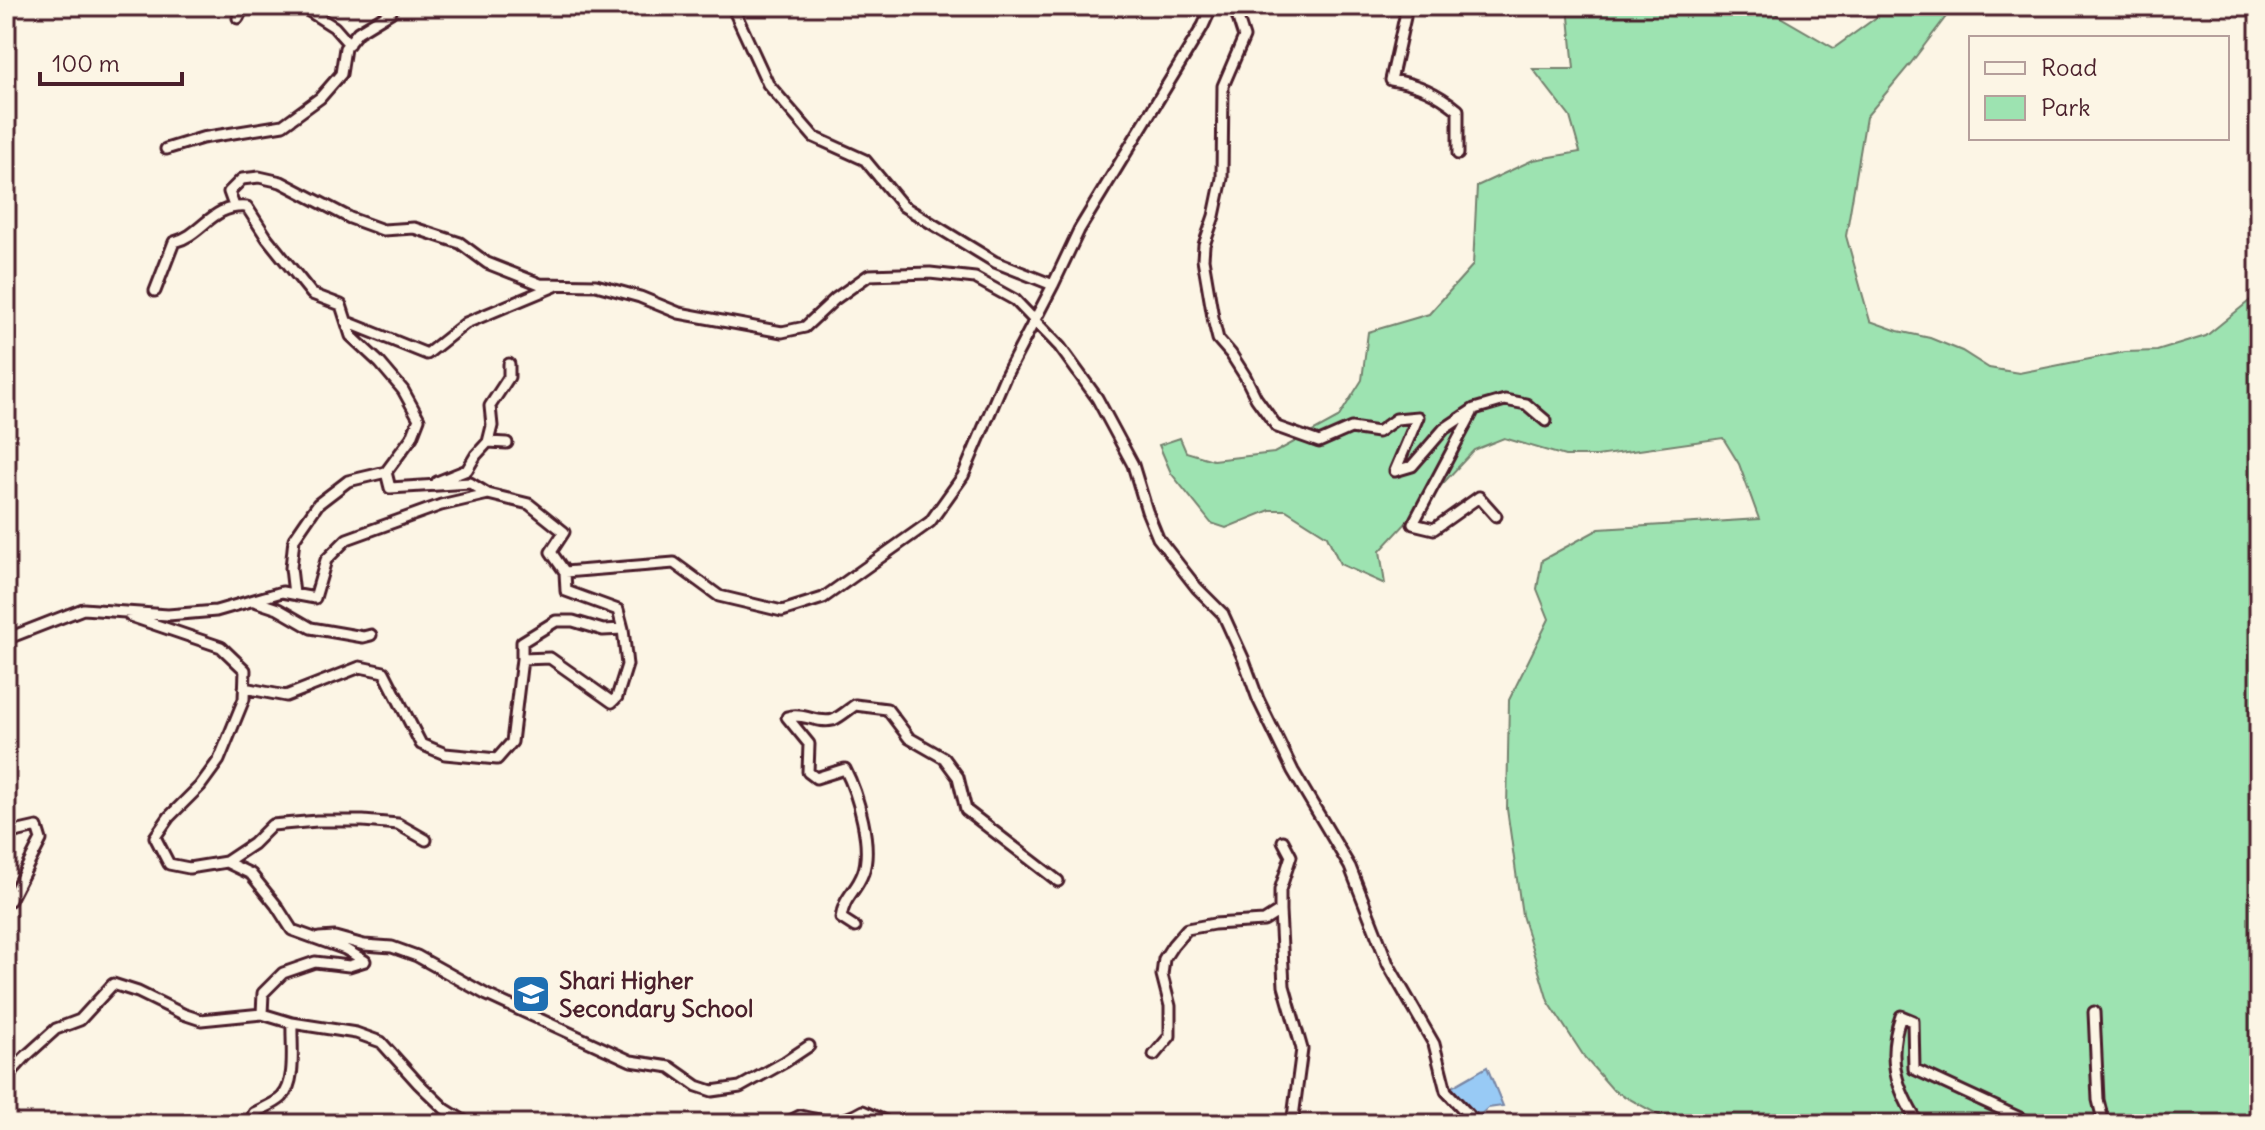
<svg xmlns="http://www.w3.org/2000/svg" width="2265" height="1130" font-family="Delius,sans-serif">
<rect width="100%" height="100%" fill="#fcf5e5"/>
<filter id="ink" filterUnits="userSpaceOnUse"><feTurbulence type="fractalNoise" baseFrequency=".0125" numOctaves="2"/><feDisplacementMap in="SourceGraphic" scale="16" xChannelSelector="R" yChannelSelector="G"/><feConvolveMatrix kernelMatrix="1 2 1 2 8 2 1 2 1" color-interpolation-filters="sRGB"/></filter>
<g filter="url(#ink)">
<path fill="#9de3b1" stroke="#74816e" stroke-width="2" d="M 1568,6 L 1772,6 L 1777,15 L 1834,48 L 1892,6 L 1954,6 L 1911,63 L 1866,117 L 1846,236 L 1870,321 L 1898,331 L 1930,338 L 1962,351 L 1989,368 L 2019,373 L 2125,352 L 2157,351 L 2206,336 L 2259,293 L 2259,1124 L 1670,1124 L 1668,1120 L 1613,1090 L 1585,1058 L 1548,1001 L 1522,915 L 1507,809 L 1509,700 L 1549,619 L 1537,589 L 1542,560 L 1599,529 L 1759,519 L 1739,464 L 1723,438 L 1597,456 L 1565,456 L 1504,438 L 1474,450 L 1380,551 L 1385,584 L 1340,564 L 1327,536 L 1286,510 L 1270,510 L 1226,528 L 1211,523 L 1171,473 L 1159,445 L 1180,438 L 1186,452 L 1213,460 L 1274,453 L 1338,418 L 1362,380 L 1368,332 L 1429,314 L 1473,265 L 1477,186 L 1533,160 L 1580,152 L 1570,117 L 1533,69 L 1574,69 Z"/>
<path fill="#98caf5" stroke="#7986a4" stroke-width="2" d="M 1487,1067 L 1503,1106 L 1488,1108 L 1479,1116 L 1471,1112 L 1452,1087 Z"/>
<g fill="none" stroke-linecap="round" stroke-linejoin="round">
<defs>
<path id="minor" d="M 268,6 L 304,8 L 334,27 L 349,44
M 732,6 L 768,84 L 814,137 L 865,160 L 903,206 L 995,262 L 1053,285
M 1234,6 L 1244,37 L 1223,86 L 1222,178 L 1214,216 L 1204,245 L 1203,259 L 1214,323 L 1218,339 L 1231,354 L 1245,376 L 1256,398 L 1277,427 L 1319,442 L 1351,428 L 1378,432 L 1396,419 L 1418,417 L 1395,471 L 1412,466 L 1444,429 L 1474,409 L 1505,400 L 1526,404 L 1546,421
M 1404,6 L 1405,17 L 1391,80 C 1418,84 1437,93 1458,110 L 1458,154
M 238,18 L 242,10 L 248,6
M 166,149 L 202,138 L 283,125 L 320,98 L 341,74 L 345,48 L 358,32 L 391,12 L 388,6
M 234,206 L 229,192 L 242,179 L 259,177 L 281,182 L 350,218 L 383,230 L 414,228 L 460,243 L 487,263 L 540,284 L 596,285 L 640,297 L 679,313 L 782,332 L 805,327 L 835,299 L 869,275 L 930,273 L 975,278 L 1015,300 L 1060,347 L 1097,398 L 1133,465 L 1147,511 L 1158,538 L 1197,588 L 1223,614 L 1243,658 L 1258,699 L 1293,771 L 1350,867 L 1388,964 L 1434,1044 L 1446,1091 L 1477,1124
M 155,291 L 174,242 C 203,235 211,204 247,207 L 267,238 L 312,294 L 341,305 L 351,336 L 380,363 L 403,390 L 419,419 L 412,437 L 386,472 L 390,488 L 470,483 L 488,494
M 347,322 L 427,354 L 466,323 L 555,286
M 1472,413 L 1413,524 L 1434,529 L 1479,497 L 1496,516
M 488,442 L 492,426 L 490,406 L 509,377 L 509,364
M 437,482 L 467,470 L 476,455 L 488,442 L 507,443
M 294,594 L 291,568 L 294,539 L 318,504 L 348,481 L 386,472
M 254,601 L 278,609 L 311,628 L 363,637 L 371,635
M 6,639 L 83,609 L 168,615 L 216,611 L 282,592 L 315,598 L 326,560 L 347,539 L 441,505 L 488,494 L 529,504 L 564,532 L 551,552 L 565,572 L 674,563 L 719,596 L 782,611 L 823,598 L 930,522 L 963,476 L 1005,377 L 1053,285 L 1079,230 L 1203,26 L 1212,6
M 522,659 L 522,642 L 556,621 L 573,621 L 603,630 L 623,629
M 244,688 L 286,696 L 360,667 L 384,672 L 421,744 L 445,754 L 497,759 L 512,742 L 522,659 L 550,658 L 612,702 L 617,697 L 627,665 L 623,629 L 618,610 L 566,591 L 565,572
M 6,834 L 37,827 L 41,840 L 10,900
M 1283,841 L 1291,856 L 1280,890 L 1280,911 L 1284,986 L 1302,1049 L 1293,1117 L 1287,1124
M 226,862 L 253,844 L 272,825 L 317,821 L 363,821 L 398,824 L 426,840
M 855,927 L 841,918 C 844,896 856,892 863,873 C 873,847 858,794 845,769 L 816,778 L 808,772 L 809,744 L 787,717 C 803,712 817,724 833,720 C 840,717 848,710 855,705 L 887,709 L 909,738 L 944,758 L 958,777 L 966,810 L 1058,881
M 319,938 L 335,937 L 364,945 L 392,947 L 417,956 L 487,995 L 631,1061 L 670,1067 L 697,1086 L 712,1091 L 740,1087 L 785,1062 L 809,1046
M 2094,1012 L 2098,1100 L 2104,1124
M 292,1023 L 356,1033 L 381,1042 L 418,1083 L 445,1109 L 469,1124
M 1154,1055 L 1170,1036 L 1170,1006 L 1162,975 L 1164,959 L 1173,945 L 1187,929 L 1214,924 L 1264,921 L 1280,911
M 6,1078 L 25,1057 L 56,1029 L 80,1020 L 113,984 L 138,992 L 183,1014 L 201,1020 L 262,1014 L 263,993 L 283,973 L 315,962 L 349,966 L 365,961 L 345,949 L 292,930 L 276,905 L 251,874 L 226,862 L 189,868 L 169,864 L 155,837 L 169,817 L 200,786 L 219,760 L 244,699 L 245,670 L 221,647 L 130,616
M 850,1119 L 863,1124
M 250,1124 L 254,1113 C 263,1108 275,1104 282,1097 C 297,1081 291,1044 292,1023 L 262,1014
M 784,1124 L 800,1116 C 825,1122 840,1125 863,1111 L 885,1121
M 1919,1124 C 1896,1089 1886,1057 1901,1016 L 1913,1021 L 1914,1069 L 2033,1124"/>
</defs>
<use href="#minor" stroke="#4a1f2b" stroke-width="15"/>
<use href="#minor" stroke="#fcf5e5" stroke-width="9"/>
</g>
</g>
<defs>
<symbol id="school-square" viewBox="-11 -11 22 22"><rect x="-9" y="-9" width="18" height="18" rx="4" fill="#1f6fb2" stroke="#fcf5e5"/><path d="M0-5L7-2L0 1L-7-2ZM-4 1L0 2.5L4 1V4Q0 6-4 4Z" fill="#fff"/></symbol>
</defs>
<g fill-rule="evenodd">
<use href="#school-square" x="509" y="972" width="44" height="44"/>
</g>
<g text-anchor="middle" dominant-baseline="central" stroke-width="7" stroke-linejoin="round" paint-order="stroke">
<g font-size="24" font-weight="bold" fill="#4a1f2b" stroke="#fcf5e5" text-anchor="start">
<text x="559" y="980">Shari Higher<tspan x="559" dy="28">Secondary School</tspan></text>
</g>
</g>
<rect width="2265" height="1130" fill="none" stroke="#fcf5e5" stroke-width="32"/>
<rect x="16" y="16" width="2233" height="1098" fill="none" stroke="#4a1f2b" stroke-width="3" filter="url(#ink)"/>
<rect x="1969" y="36" width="260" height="104" fill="#fcf5e5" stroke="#b59f9b" stroke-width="2"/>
<rect x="1985" y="62" width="40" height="12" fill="#fcf5e5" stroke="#b59f9b" stroke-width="2"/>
<text x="2041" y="76" font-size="24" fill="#4a1f2b">Road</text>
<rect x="1985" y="96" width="40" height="24" fill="#9de3b1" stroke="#b59f9b" stroke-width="2"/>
<text x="2041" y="116" font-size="24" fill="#4a1f2b">Park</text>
<path d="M40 72v12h142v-12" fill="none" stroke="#4a1f2b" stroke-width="4"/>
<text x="52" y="72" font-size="24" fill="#4a1f2b" stroke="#fcf5e5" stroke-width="6" paint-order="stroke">100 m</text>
</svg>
